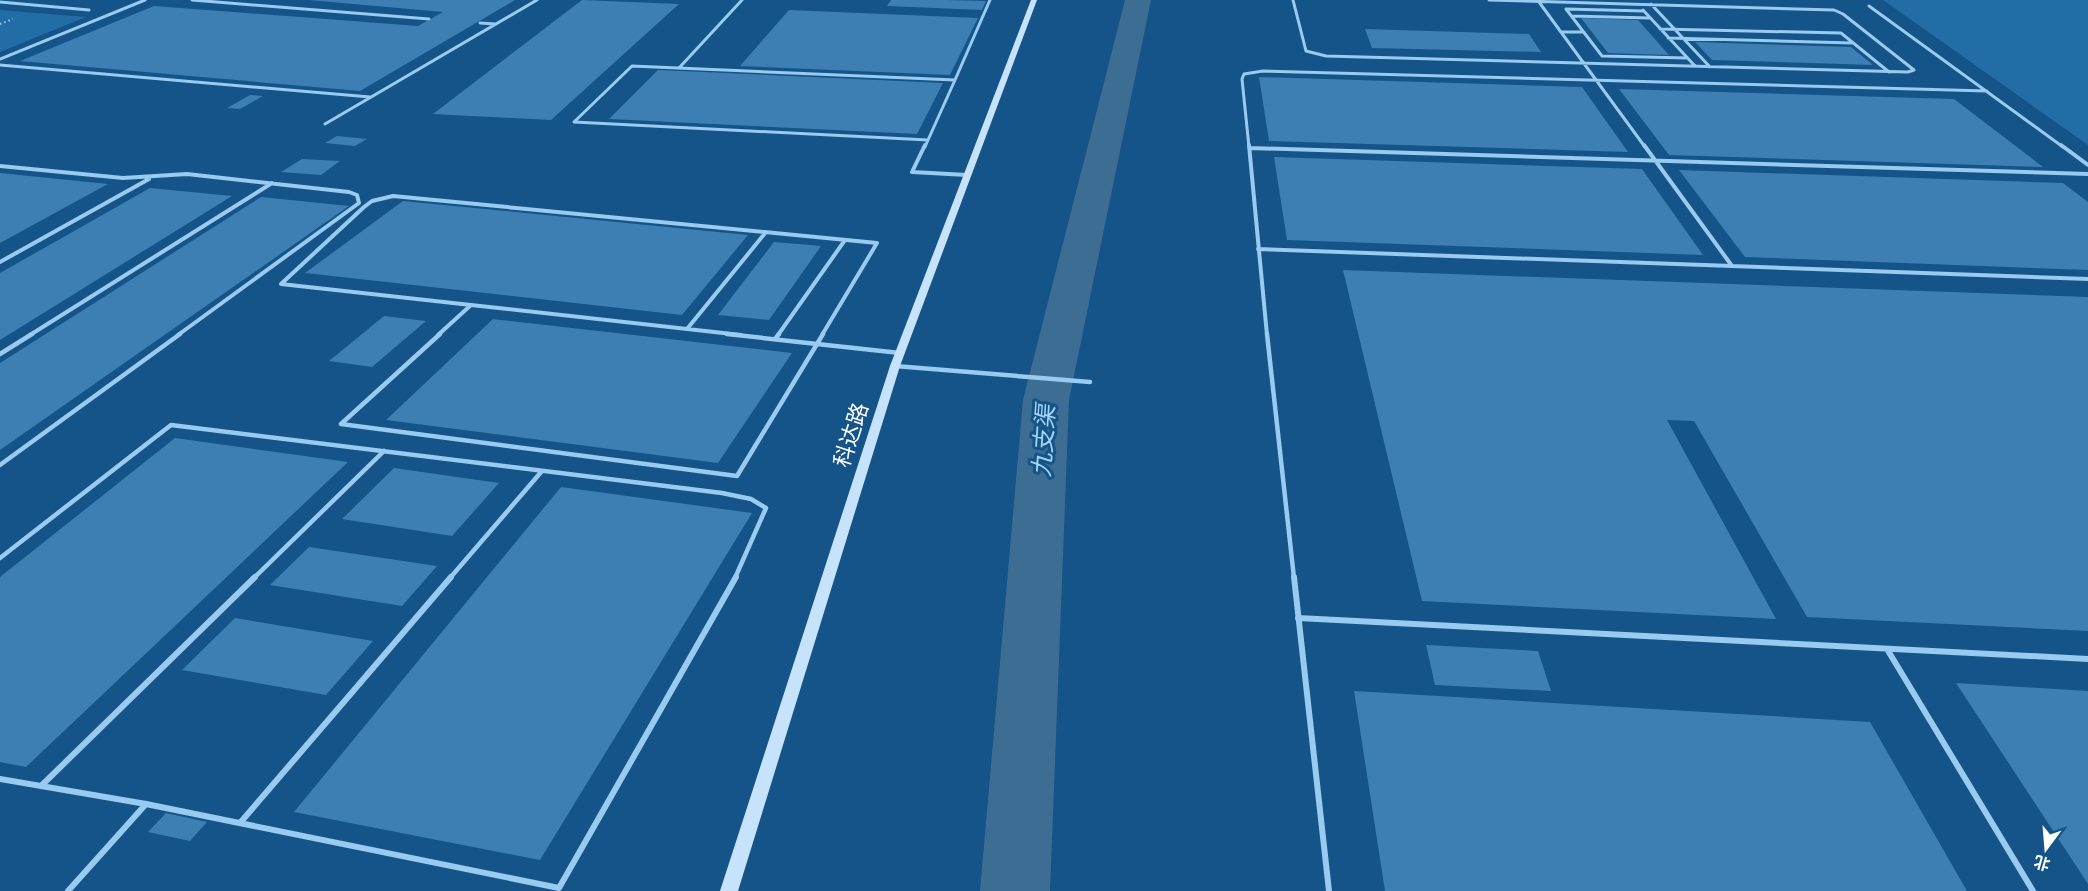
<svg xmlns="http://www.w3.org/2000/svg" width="2088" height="891" font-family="Signika,'Noto Sans SC',sans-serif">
<rect width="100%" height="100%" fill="#145488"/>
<path fill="#236da6" d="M 1883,0 L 2088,0 L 2088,145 Z
M 0,10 L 86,17 L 0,52 Z"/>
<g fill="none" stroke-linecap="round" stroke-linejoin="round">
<path fill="#3d6d93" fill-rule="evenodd" d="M 1125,0 L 1151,0 L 1069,400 L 1050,891 L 980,891 L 1023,400 Z"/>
</g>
<path fill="#3d7fb2" d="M 309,0 L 515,0 L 360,91 L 20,61 L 154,6 L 418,26 L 443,12 Z
M 582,0 L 679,4 L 551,120 L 433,114 Z
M 891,0 L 946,0 L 986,1 L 982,10 L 887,6 Z
M 789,10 L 978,18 L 950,75 L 740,66 Z
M 1581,18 L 1638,20 L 1669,55 L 1608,53 Z
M 1365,29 L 1529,34 L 1541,52 L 1372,48 Z
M 1695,42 L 1851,47 L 1873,65 L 1712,60 Z
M 658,70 L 943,83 L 917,134 L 609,119 Z
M 1259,77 L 1582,87 L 1628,152 L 1269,141 Z
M 1619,89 L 1954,99 L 2043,167 L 1669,155 Z
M 250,95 L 263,96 L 240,109 L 227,108 Z
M 337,136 L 367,139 L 355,146 L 325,143 Z
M 1274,157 L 1642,169 L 1703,255 L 1287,240 Z
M 302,159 L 340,161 L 321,175 L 281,172 Z
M 1679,170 L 2063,183 L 2088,202 L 2088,270 L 1745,257 Z
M 0,173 L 108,184 L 0,243 Z
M 150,188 L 232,196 L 0,340 L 0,273 Z
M 261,197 L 349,206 L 0,450 L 0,363 Z
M 403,201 L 748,235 L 682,315 L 305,273 Z
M 774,242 L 821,246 L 769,320 L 718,315 Z
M 1343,270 L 2088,297 L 2088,631 L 1807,617 L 1694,421 L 1667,420 L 1776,619 L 1422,601 Z
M 384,316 L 426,321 L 372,367 L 329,361 Z
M 493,319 L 792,353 L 718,463 L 386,420 Z
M 175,438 L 348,462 L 26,767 L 0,762 L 0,577 Z
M 394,468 L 499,483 L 452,536 L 342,519 Z
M 561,487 L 752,513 L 540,860 L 294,812 Z
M 309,547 L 437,566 L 402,606 L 270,585 Z
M 235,618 L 373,641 L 326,695 L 182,670 Z
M 1426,645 L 1538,651 L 1551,691 L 1435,685 Z
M 1956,683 L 2088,691 L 2088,884 Z
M 1354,691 L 1870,722 L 1967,891 L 1385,891 Z
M 166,813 L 207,822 L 190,841 L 148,832 Z"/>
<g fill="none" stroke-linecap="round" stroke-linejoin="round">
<path stroke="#99caef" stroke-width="2" stroke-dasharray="1.5 3" stroke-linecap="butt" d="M 0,24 L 13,19"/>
<path stroke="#99caef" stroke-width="3" d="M 192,0 L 429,19
M 1293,0 L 1306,51 L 1326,56 L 1908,72 L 1914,70 L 1843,14 L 1834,10 L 1489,0
M 0,2 L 89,10
M 1539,2 L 1645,147
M 1651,4 L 1710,67
M 1869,6 L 2063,147
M 1643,10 L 1695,66
M 1644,11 L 1566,9 L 1602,56 L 1687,58
M 1572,16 L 1650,18
M 480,23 L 495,24
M 1660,29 L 1841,33 L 1889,72
M 1561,32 L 1584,32
M 1668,38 L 1853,43
M 0,59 L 145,0
M 0,65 L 370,97
M 632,66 L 955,80 L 928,140 L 574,122 Z
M 679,68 L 742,0
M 955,80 L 990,0
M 325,124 L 537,0
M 925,147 L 928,140
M 1249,147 L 1242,79 L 1244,74 L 1263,71 L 1987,91"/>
<path stroke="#99caef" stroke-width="4" d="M 925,145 L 912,172 L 967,175
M 1249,145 L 1267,335
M 1644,145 L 1732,266
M 2061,145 L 2088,165
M 1250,148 L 2088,174
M 0,166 L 123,178 L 187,174 L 349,192 L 357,195 L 359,203 L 178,335
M 1258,249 L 2088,279
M 0,262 L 149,179
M 471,305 L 741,335
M 471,305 L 281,284 L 364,207 L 372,201 L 393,196 L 877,243 L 822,335
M 687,329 L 766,232
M 30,335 L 272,183
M 438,335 L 471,305
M 778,335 L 845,240"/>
<path stroke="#99caef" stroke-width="4.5" d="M 440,334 L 341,424 L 737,476 L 817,344
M 727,334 L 817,344
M 1267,334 L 1294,578
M 775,339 L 779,334
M 817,344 L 900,353
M 817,344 L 823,334
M 0,354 L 32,334
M 895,366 L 1090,382
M 0,465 L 180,334
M 0,558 L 171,425 L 722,493 L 751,499 L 766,508 L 735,578
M 254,578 L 384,451
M 450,578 L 542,471"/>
<path stroke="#99caef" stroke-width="6" d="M 1294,577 L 1329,891
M 1298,618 L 2088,659
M 1887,649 L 2033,891
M 0,779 L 146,804 L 559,888 L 736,577
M 41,786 L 255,577
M 240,823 L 451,577
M 68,891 L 146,804"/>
<path fill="#c7e3fb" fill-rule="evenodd" d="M 1031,0 L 1037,0 L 900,366 L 738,891 L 720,891 L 890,366 Z"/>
</g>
<g text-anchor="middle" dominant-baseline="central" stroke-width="6" stroke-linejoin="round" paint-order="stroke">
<g font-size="22" fill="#fff" stroke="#145488">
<text transform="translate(851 435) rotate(-72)">科达路</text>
</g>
<g font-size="24" font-style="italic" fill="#a5d4f7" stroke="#145488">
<text transform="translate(1044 441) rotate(-86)">九支渠</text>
</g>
</g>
<g transform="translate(2046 849) rotate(196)" stroke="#145488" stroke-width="4.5" paint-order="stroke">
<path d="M0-4.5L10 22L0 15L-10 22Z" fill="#ffffff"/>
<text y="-9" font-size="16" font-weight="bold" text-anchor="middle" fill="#ffffff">北</text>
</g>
</svg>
